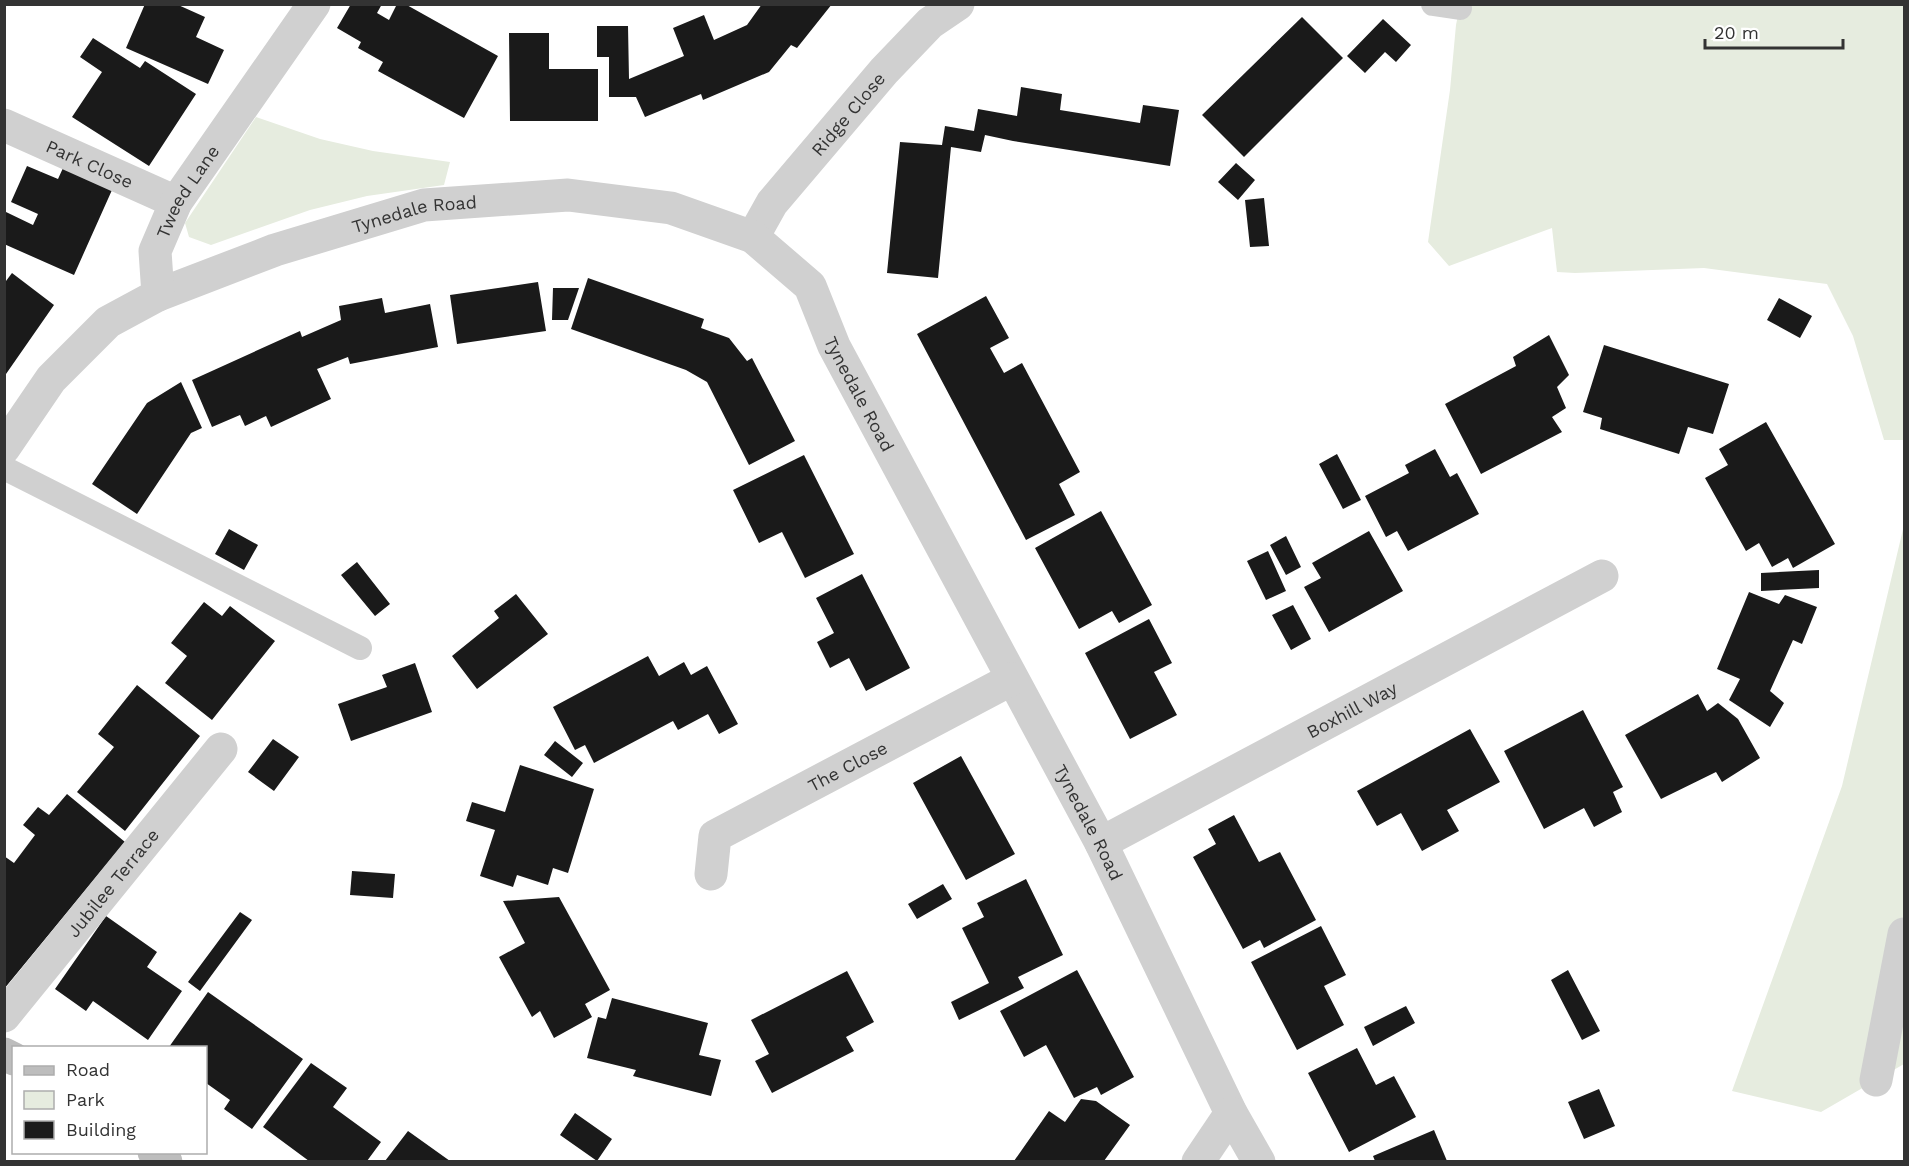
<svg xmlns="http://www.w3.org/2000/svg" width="1909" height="1166" font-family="'Work Sans',sans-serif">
<rect width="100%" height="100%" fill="#fff"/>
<path fill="#e6ecdf" d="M 1460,5 L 1904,5 L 1904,440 L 1884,440 L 1853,336 L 1827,284 L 1704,268 L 1575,273 L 1557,272 L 1552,228 L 1449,266 L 1428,242 L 1450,90 L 1456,25 Z
M 256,117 L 320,139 L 373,151 L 450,162 L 444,185 L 367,196 L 310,210 L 211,245 L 189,237 L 185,223 Z
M 1904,525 L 1904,1064 L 1821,1112 L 1732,1091 L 1842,786 Z"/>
<path fill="#1a1a1a" d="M 145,4 L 176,4 L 205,17 L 196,37 L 224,50 L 208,84 L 126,48 Z
M 351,4 L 382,4 L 377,13 L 389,20 L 397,4 L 405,4 L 498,56 L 464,118 L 378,71 L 383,62 L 358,48 L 361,42 L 337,28 Z
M 762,4 L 832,4 L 797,48 L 791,45 L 769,72 L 703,100 L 701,94 L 645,117 L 636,97 L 609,97 L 609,57 L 597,57 L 597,26 L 628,26 L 629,79 L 684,56 L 673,28 L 704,15 L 714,40 L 747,25 Z
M 1302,17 L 1343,58 L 1244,157 L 1202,115 Z
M 1383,19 L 1411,45 L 1396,62 L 1385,52 L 1365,73 L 1347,56 Z
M 509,33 L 549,33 L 549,69 L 598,69 L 598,121 L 510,121 Z
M 93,38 L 140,68 L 145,61 L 196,94 L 149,166 L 72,117 L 102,72 L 80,57 Z
M 1021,87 L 1062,94 L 1060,110 L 1140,123 L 1143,105 L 1179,110 L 1170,166 L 1013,141 L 985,135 L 981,152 L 951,147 L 938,278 L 887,273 L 900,142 L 942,145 L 945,126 L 974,131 L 978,109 L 1017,116 Z
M 1236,163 L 1255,180 L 1238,200 L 1218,182 Z
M 27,166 L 58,179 L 63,168 L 112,190 L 74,275 L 4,244 L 6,212 L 33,225 L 38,214 L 11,202 Z
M 1264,198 L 1269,246 L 1250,247 L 1245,200 Z
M 12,273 L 54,305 L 6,374 L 4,373 L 4,280 L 6,281 Z
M 588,278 L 704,319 L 701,328 L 729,338 L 747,361 L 752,358 L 795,441 L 749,465 L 707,382 L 686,370 L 571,329 Z
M 538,282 L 546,331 L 457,344 L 450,295 Z
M 553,288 L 579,288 L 568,320 L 552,320 Z
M 986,296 L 1009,338 L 990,348 L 1004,373 L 1022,363 L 1080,472 L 1059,484 L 1075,515 L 1026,540 L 917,334 Z
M 382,298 L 385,313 L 430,304 L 438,347 L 350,364 L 348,357 L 317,369 L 331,399 L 271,427 L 266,416 L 245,426 L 240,415 L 212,427 L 192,380 L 300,331 L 302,337 L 341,320 L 339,306 Z
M 1779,298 L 1812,316 L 1800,338 L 1767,320 Z
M 1549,335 L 1569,375 L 1557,387 L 1566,408 L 1552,417 L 1562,432 L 1481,474 L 1445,404 L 1516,366 L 1513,357 Z
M 1604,345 L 1729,384 L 1713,434 L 1688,427 L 1679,454 L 1600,429 L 1602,418 L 1583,412 Z
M 181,382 L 202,428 L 191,433 L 137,514 L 92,484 L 147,403 Z
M 1766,422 L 1835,544 L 1793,568 L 1788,558 L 1772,567 L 1759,543 L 1746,551 L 1705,478 L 1728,465 L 1719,449 Z
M 1435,449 L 1450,477 L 1457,473 L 1479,514 L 1408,551 L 1397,531 L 1386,537 L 1365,496 L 1409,473 L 1405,465 Z
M 1337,454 L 1361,500 L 1343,509 L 1319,464 Z
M 804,455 L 854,554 L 805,578 L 782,532 L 759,543 L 733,490 Z
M 1101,511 L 1152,605 L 1119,623 L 1112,611 L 1079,629 L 1035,548 Z
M 229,529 L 258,545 L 244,570 L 215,554 Z
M 1369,531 L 1403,591 L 1329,632 L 1304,587 L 1321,578 L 1312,563 Z
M 1286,536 L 1301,567 L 1286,575 L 1270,545 Z
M 1268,551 L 1286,591 L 1266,600 L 1247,561 Z
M 357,562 L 390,604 L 375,616 L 341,575 Z
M 1819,570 L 1819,588 L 1761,591 L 1761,573 Z
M 862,574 L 910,668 L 866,691 L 849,658 L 830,668 L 817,642 L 834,633 L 816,598 Z
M 1749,592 L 1779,604 L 1785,595 L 1817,607 L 1802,644 L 1793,640 L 1770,691 L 1784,703 L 1770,727 L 1729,700 L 1740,679 L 1717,669 Z
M 516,594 L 548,634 L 477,689 L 452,656 L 499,618 L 494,611 Z
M 204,602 L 222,616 L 230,606 L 275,641 L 212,720 L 165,683 L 187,656 L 171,643 Z
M 1293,605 L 1311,639 L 1291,650 L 1272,615 Z
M 1149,619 L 1172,663 L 1154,672 L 1177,715 L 1130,739 L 1085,653 Z
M 648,656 L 659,676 L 684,662 L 691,675 L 707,666 L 738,724 L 719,734 L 708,714 L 678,730 L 673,721 L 594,763 L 585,745 L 575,750 L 553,707 Z
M 415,663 L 432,712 L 351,741 L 338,704 L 387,687 L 382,675 Z
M 137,685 L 200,736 L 125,831 L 77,792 L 114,747 L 98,734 Z
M 1698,694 L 1707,711 L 1718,703 L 1738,719 L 1760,758 L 1722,782 L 1716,772 L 1661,799 L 1625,735 Z
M 1583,710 L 1623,787 L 1613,792 L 1622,812 L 1594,827 L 1584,808 L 1544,829 L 1504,751 Z
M 1470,729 L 1500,782 L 1447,810 L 1459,831 L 1422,851 L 1401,813 L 1377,826 L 1357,791 Z
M 273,739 L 299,757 L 274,791 L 248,772 Z
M 555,741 L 583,763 L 572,777 L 544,755 Z
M 961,756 L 1015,854 L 966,880 L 913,783 Z
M 520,765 L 594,789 L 568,873 L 553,868 L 548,885 L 517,875 L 513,887 L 480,876 L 495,830 L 466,821 L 472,802 L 505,812 Z
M 67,794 L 125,842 L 4,989 L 4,856 L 14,863 L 35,835 L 23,825 L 38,807 L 49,815 Z
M 1234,815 L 1259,862 L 1280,852 L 1316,920 L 1264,948 L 1260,940 L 1243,949 L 1193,857 L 1216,844 L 1208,829 Z
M 352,871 L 395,874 L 393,898 L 350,895 Z
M 1026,879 L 1063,955 L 1018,977 L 1024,988 L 959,1020 L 951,1002 L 989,983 L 962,928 L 984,917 L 977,903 Z
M 943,884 L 952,899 L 917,919 L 908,904 Z
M 559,897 L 610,990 L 585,1004 L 592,1017 L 554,1038 L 540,1011 L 532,1017 L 499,957 L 525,943 L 503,901 Z
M 240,912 L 252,920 L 200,991 L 188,982 Z
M 106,916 L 157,952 L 147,967 L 182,991 L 148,1040 L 93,1001 L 86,1011 L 55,989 Z
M 1321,926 L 1346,975 L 1324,986 L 1344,1025 L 1297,1050 L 1251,962 Z
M 1077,970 L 1134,1077 L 1101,1095 L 1097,1087 L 1074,1098 L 1046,1045 L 1024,1057 L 1000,1011 Z
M 1568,970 L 1600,1031 L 1582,1040 L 1551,980 Z
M 847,971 L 874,1022 L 846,1037 L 854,1051 L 772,1093 L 755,1061 L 769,1054 L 751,1020 Z
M 208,992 L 303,1059 L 252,1129 L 224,1109 L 230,1100 L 206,1083 L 206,1047 L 169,1047 Z
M 612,998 L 708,1023 L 699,1055 L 721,1060 L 711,1096 L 633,1076 L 636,1070 L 587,1058 L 598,1017 L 606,1019 Z
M 1406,1006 L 1415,1023 L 1373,1046 L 1364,1027 Z
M 1357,1048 L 1376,1085 L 1394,1076 L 1416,1117 L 1349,1152 L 1308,1073 Z
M 311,1063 L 347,1088 L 333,1107 L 381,1142 L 367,1161 L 309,1161 L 263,1127 Z
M 1599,1089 L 1615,1126 L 1584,1139 L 1568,1102 Z
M 1081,1099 L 1096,1101 L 1130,1125 L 1104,1161 L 1014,1161 L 1049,1111 L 1065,1122 Z
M 575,1113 L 612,1139 L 597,1161 L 560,1135 Z
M 1434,1130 L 1447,1161 L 1375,1161 L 1373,1156 Z
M 408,1131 L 450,1161 L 385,1161 Z"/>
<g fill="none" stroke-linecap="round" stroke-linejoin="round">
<path stroke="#d0d0d0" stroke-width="24" d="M 1433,4 L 1460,8
M 4,468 L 360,648"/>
<g stroke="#d0d0d0" stroke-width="33">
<path id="s1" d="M 4,125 L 176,202"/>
<path id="s2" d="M 753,237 L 772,203 L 884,71 L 930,23 L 958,4"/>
<path id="s3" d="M 158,295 L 275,250 L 424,205 L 568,195 L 671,208 L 753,237 L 810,286 L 834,346 L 1101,843 L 1231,1113 L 1259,1162"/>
<path id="s4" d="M 4,448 L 51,379 L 108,322 L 158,295 L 155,251 L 176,202 L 314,4"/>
<path id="s5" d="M 1101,843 L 1602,576"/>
<path id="s6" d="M 711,874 L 715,836 L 1012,679"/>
<path id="s7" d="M 4,1016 L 221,749"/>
<path d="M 1876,1080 L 1904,934"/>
<path d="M 1198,1162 L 1231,1113"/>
</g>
<path stroke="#bdbdbd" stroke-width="33" d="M 4,1054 L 14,1059
M 154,1152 L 166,1162"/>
</g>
<g text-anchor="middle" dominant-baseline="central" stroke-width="6" stroke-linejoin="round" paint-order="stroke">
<g font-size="18" fill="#333" stroke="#fff">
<text stroke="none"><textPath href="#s2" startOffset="156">Ridge Close</textPath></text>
<text stroke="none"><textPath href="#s1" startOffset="94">Park Close</textPath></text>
<text stroke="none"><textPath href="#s4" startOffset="333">Tweed Lane</textPath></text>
<text stroke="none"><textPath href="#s3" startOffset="270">Tynedale Road</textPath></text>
<text stroke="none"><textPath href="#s3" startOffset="810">Tynedale Road</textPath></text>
<text stroke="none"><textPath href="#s5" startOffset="284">Boxhill Way</textPath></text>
<text stroke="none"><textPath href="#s6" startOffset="188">The Close</textPath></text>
<text stroke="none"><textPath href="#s3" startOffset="1296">Tynedale Road</textPath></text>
<text stroke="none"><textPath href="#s7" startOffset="172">Jubilee Terrace</textPath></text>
</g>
</g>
<rect width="1909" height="1166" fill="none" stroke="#333333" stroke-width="12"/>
<rect x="12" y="1046" width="195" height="108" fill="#ffffff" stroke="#adadad" stroke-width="1.5"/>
<rect x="24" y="1066" width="30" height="9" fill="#bdbdbd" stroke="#adadad" stroke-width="1.5"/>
<text x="66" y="1076" font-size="18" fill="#333333">Road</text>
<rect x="24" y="1091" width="30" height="18" fill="#e6ecdf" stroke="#adadad" stroke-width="1.5"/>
<text x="66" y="1106" font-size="18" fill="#333333">Park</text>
<rect x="24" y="1121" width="30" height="18" fill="#1a1a1a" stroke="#adadad" stroke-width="1.5"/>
<text x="66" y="1136" font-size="18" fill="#333333">Building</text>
<path d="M1705 39v9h138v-9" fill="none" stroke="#333333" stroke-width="3"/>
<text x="1714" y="39" font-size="18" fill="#333333" stroke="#ffffff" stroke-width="4.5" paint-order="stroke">20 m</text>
</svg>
